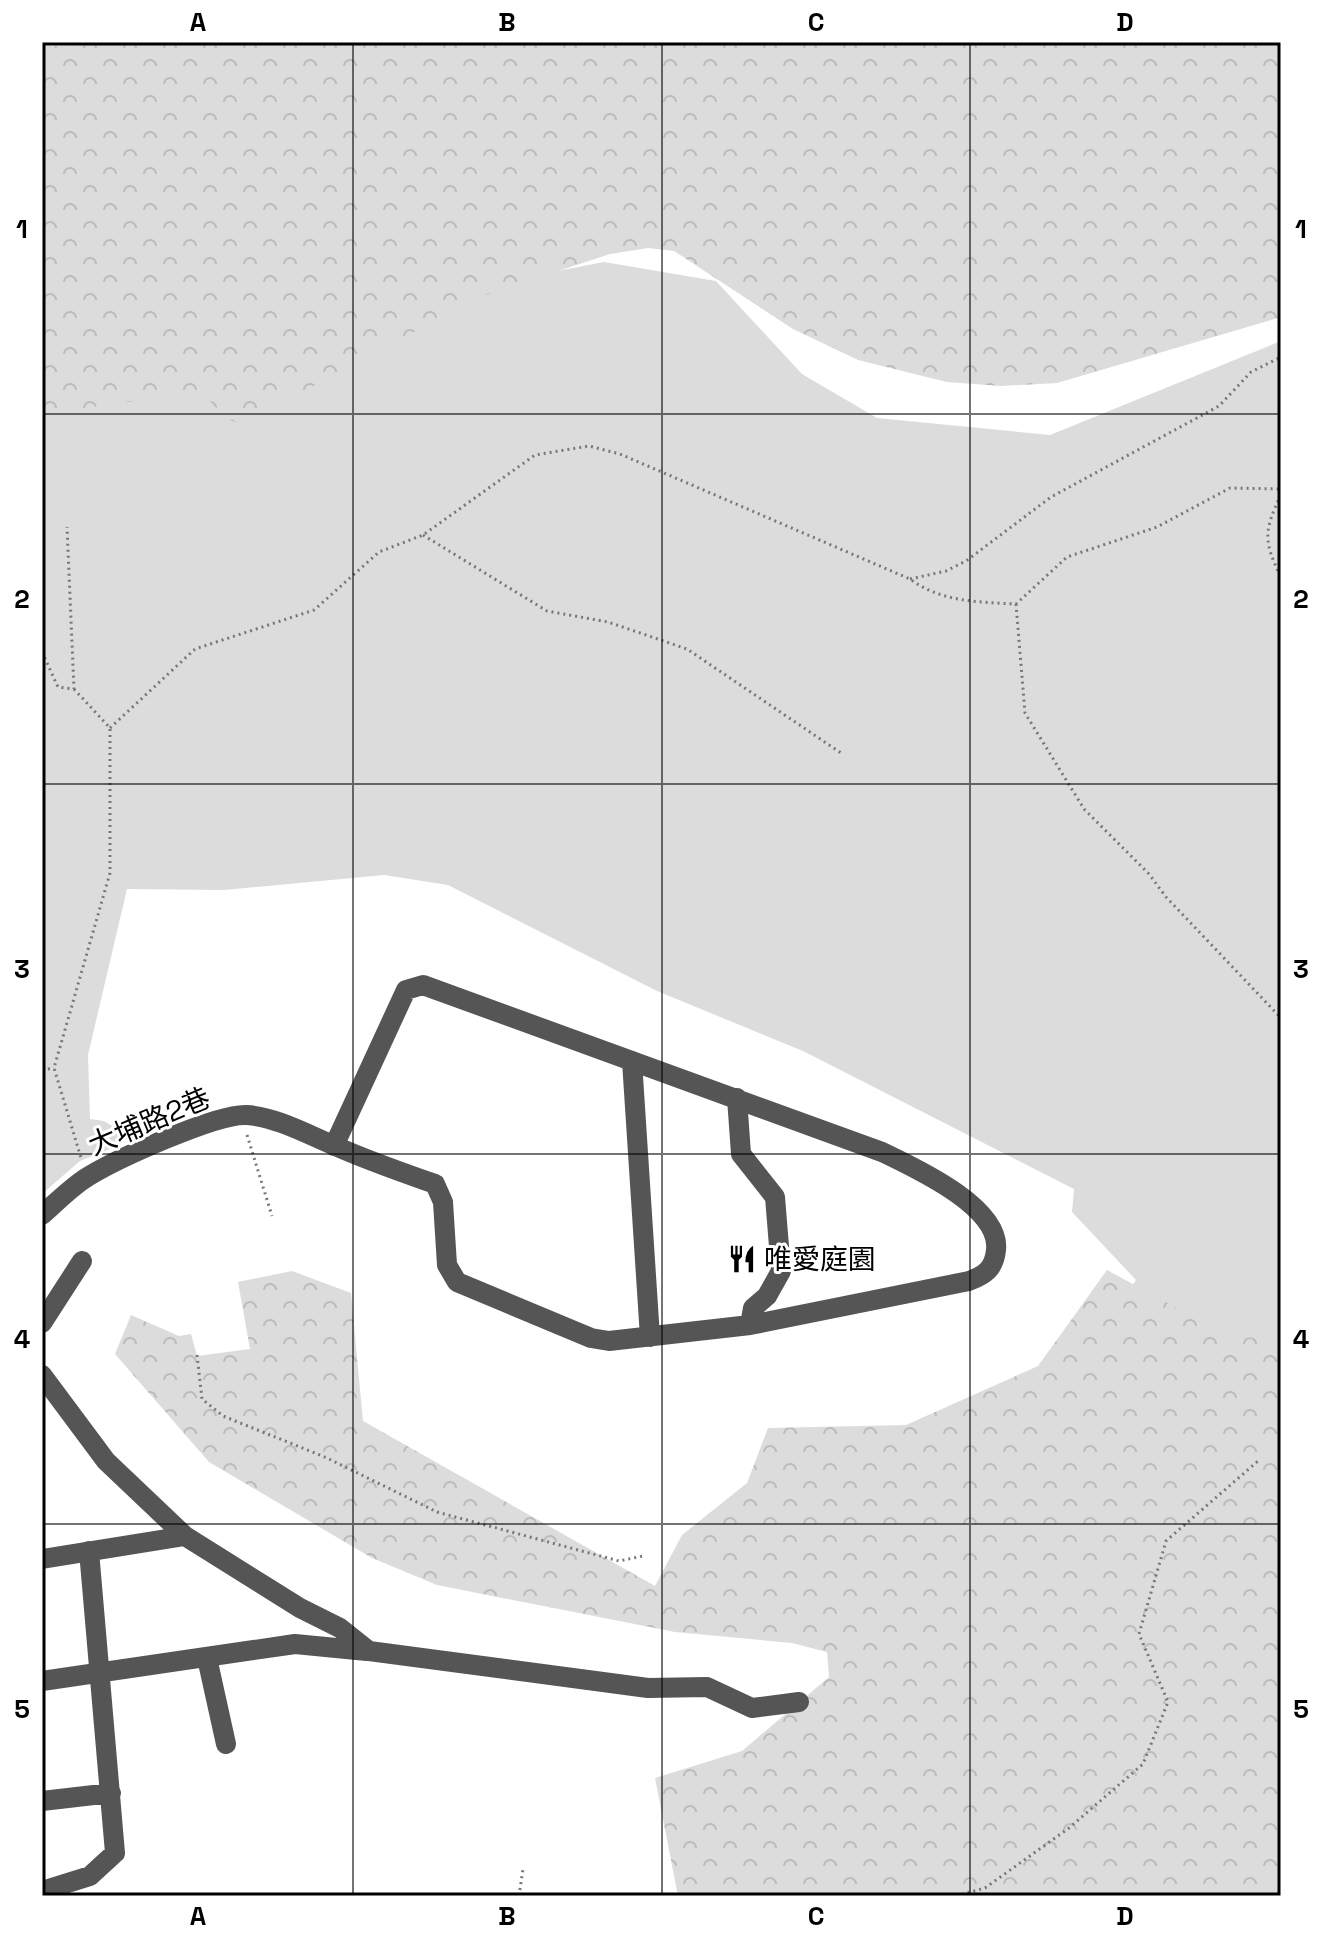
<svg xmlns="http://www.w3.org/2000/svg" width="1323" height="1938" font-family="'Space Grotesk','Noto Sans TC',sans-serif">
<defs>
<pattern id="forest-crowns" width="20" height="18" patternUnits="userSpaceOnUse" patternTransform="scale(2)"><rect width="20" height="18" fill="#dcdcdc"/><path d="M2 6a3 3 0 1 1 6 0M12 15a3 3 0 1 1 6 0" fill="none" stroke="#bbb"/></pattern>
</defs>
<rect width="100%" height="100%" fill="#fff"/>
<path fill="#dcdcdc" d="M 604,262 L 716,281 L 802,374 L 877,418 L 1050,435 L 1281,341 L 1281,1433 L 1112,1318 L 1136,1280 L 1072,1212 L 1074,1189 L 803,1051 L 657,991 L 448,885 L 384,875 L 224,890 L 127,889 L 88,1055 L 90,1119 L 104,1121 L 120,1131 L 120,1145 L 80,1161 L 42,1194 L 42,398 L 505,281 Z"/>
<path fill="url(#forest-crowns)" d="M 97,42 L 1281,42 L 1281,317 L 1057,383 L 1001,386 L 947,382 L 858,360 L 793,329 L 674,251 L 648,248 L 610,254 L 479,297 L 250,420 L 237,423 L 225,417 L 201,392 L 48,413 L 42,403 L 42,46 L 93,45 Z
M 1107,1270 L 1234,1339 L 1281,1335 L 1281,1896 L 678,1896 L 655,1778 L 742,1751 L 829,1677 L 827,1652 L 792,1643 L 675,1632 L 437,1585 L 372,1558 L 209,1462 L 115,1354 L 131,1315 L 179,1336 L 191,1334 L 197,1356 L 250,1349 L 238,1282 L 292,1271 L 351,1293 L 363,1421 L 655,1586 L 682,1535 L 747,1483 L 768,1428 L 906,1425 L 1038,1366 Z"/>
<g fill="none" stroke-linecap="round" stroke-linejoin="round">
<path stroke="#777" stroke-width="3" stroke-dasharray="2 4" stroke-linecap="butt" d="M 1281,495 C 1264,530 1263,541 1281,577
M 423,535 L 547,611 L 608,622 L 687,649 L 841,753
M 910,579 L 946,571 L 966,561 L 1051,497 L 1219,406 L 1251,372 L 1281,357
M 1016,604 L 1025,713 L 1084,809 L 1149,874 L 1166,897 L 1281,1018
M 42,652 L 58,687 L 74,689 L 67,527
M 74,689 L 110,728 L 110,873 L 54,1068 L 81,1158
M 110,728 L 195,649 L 314,610 L 379,552 L 423,535 L 535,455 L 589,446 L 620,454 L 910,579 C 941,602 978,602 1016,604 L 1067,557 L 1157,527 L 1230,488 L 1281,489
M 42,1070 L 54,1068
M 247,1135 L 272,1216
M 197,1355 L 202,1399 L 223,1416 L 327,1458 L 437,1512 L 619,1561 L 643,1556
M 519,1896 L 523,1869
M 956,1896 L 985,1888 L 1069,1828 L 1143,1764 L 1168,1702 L 1139,1634 L 1166,1541 L 1258,1461"/>
<path stroke="#555" stroke-width="20" d="M 632,1061 L 650,1337
M 737,1098 L 741,1154 L 775,1197 L 781,1271 L 767,1296 L 753,1308 L 750,1325
M 42,1215 C 57,1202 72,1186 89,1176 C 117,1159 217,1113 247,1115 C 276,1117 307,1134 333,1145 C 366,1160 401,1172 435,1184 L 443,1202 L 447,1265 L 457,1282 L 591,1338 L 609,1341 L 750,1325 L 969,1281 C 985,1275 994,1269 996,1250 C 1001,1207 915,1168 882,1152 L 423,985 L 406,990 L 334,1146
M 42,1323 L 82,1261
M 42,1375 L 106,1461 L 185,1536 L 300,1608 L 340,1628 L 369,1651 L 648,1688 L 707,1687 L 752,1708 L 799,1702
M 42,1559 L 185,1536
M 207,1658 L 226,1744
M 42,1681 L 295,1644 L 367,1651
M 42,1801 L 111,1793
M 42,1891 L 90,1876 L 115,1853 L 89,1551"/>
</g>
<path fill="none" stroke="#000" stroke-width="2" stroke-opacity="0.55" d="M 353,42 L 353,1896M 662,42 L 662,1896M 970,42 L 970,1896M 42,414 L 1281,414M 42,784 L 1281,784M 42,1154 L 1281,1154M 42,1524 L 1281,1524"/>
<defs>
<symbol id="restaurant-bare" viewBox="-9 -9 18 18"><path d="M-5-6h1v4h1v-4h1v4h1v-4h1v5L-1.5 .5V6h-2V.5L-5-1ZM5-6V6H3V1.5H1.5Q1.5-4 5-6Z" fill="#000" stroke="#fff" stroke-width="2.5" paint-order="stroke"/></symbol>
</defs>
<g fill-rule="evenodd">
<use href="#restaurant-bare" x="722" y="1239" width="40" height="40"/>
</g>
<g text-anchor="middle" dominant-baseline="central" stroke-width="6" stroke-linejoin="round" paint-order="stroke">
<g font-size="28" fill="#000" stroke="#fff">
<text transform="translate(149 1121) rotate(-23)">大埔路2巷</text>
</g>
<g font-size="28" fill="#000" stroke="#fff" text-anchor="start">
<text x="764" y="1259">唯愛庭園</text>
</g>
</g>
<rect width="1323" height="1938" fill="none" stroke="#ffffff" stroke-width="88"/>
<rect x="44" y="44" width="1235" height="1850" fill="none" stroke="#000" stroke-width="3"/>
<g font-size="26" text-anchor="middle" font-weight="bold" fill="#000">
<text x="198" y="31">A</text>
<text x="507" y="31">B</text>
<text x="816" y="31">C</text>
<text x="1125" y="31">D</text>
<text x="22" y="238">1</text>
<text x="1301" y="238">1</text>
<text x="22" y="608">2</text>
<text x="1301" y="608">2</text>
<text x="22" y="978">3</text>
<text x="1301" y="978">3</text>
<text x="22" y="1348">4</text>
<text x="1301" y="1348">4</text>
<text x="22" y="1718">5</text>
<text x="1301" y="1718">5</text>
<text x="198" y="1925">A</text>
<text x="507" y="1925">B</text>
<text x="816" y="1925">C</text>
<text x="1125" y="1925">D</text>
</g>
</svg>
